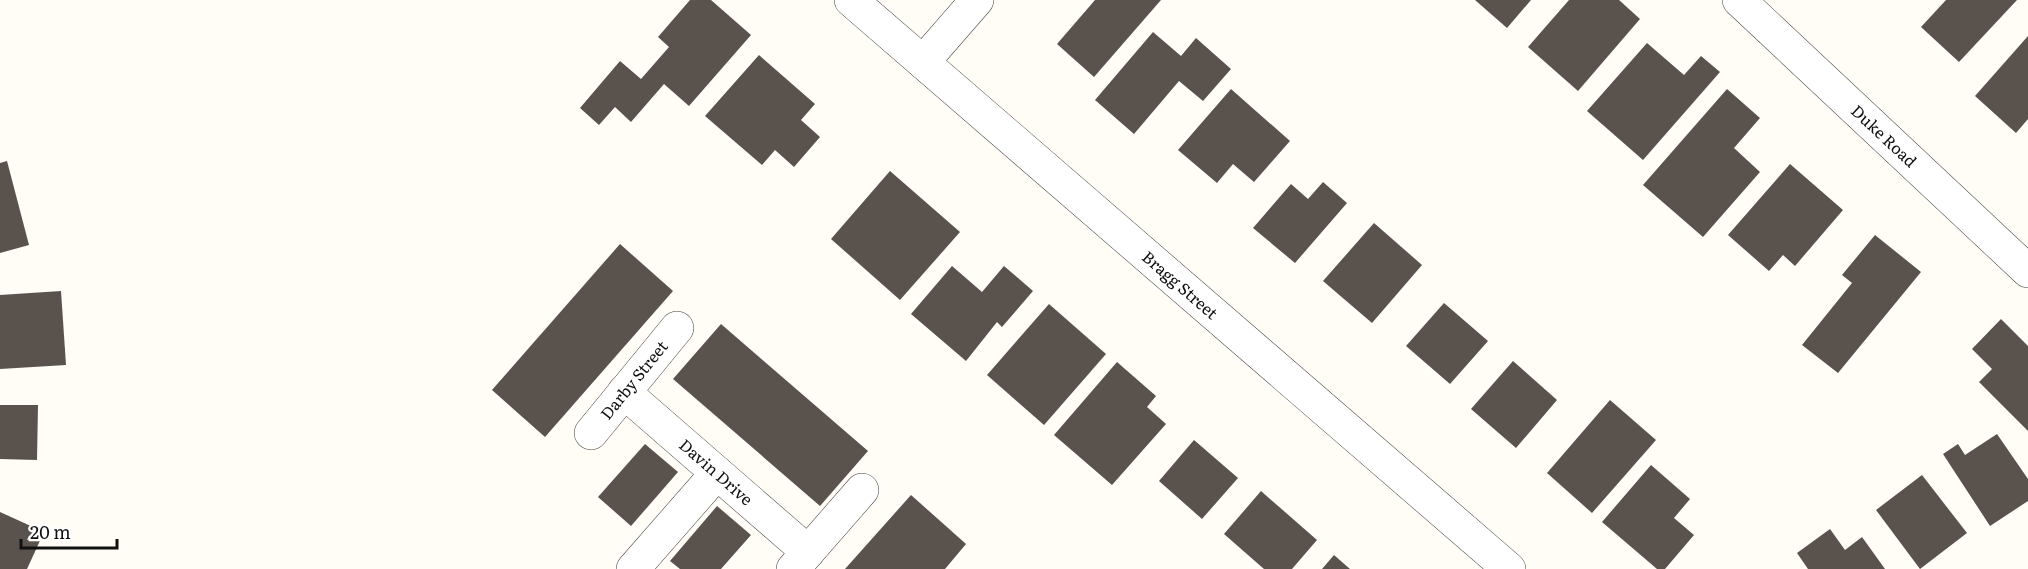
<svg xmlns="http://www.w3.org/2000/svg" width="2028" height="569" font-family="Literata,serif">
<style>
.building{fill:#5a524d}
.lines{fill:none;stroke-linecap:round;stroke-linejoin:round}
.minor-casing{stroke:#444;stroke-width:34}
.minor{stroke:#fff;stroke-width:33}
.labels{text-anchor:middle;stroke-width:6;stroke-linejoin:round;paint-order:stroke}
.street-label{font-size:16px;fill:#111;stroke:#fff}
</style>
<rect width="100%" height="100%" fill="#fffdf5"/>
<g class="building">
<polygon points="690,0 711,0 751,35 689,106 664,84 631,122 615,107 599,125 580,108 620,61 641,79 669,47 658,37"/>
<polygon points="1095,0 1161,0 1094,77 1057,44"/>
<polygon points="1475,0 1531,0 1507,28"/>
<polygon points="1569,0 1619,0 1640,19 1578,91 1528,47"/>
<polygon points="1946,0 2017,0 1959,62 1921,27"/>
<polygon points="1153,32 1181,56 1196,38 1231,69 1203,101 1179,81 1134,134 1095,100"/>
<polygon points="2028,36 2028,119 2016,133 1975,96"/>
<polygon points="1647,43 1684,75 1701,56 1720,72 1643,160 1587,111"/>
<polygon points="759,55 815,104 801,120 820,137 794,167 775,150 762,165 705,116"/>
<polygon points="1231,89 1290,141 1254,182 1233,164 1217,183 1178,150"/>
<polygon points="1727,89 1760,118 1734,148 1760,172 1703,237 1643,185"/>
<polygon points="7,161 29,245 0,253 0,163"/>
<polygon points="1790,164 1843,210 1795,266 1783,255 1769,271 1728,235"/>
<polygon points="890,171 960,232 900,300 831,239"/>
<polygon points="1323,182 1347,203 1295,263 1253,228 1291,184 1308,199"/>
<polygon points="1374,223 1422,265 1372,323 1323,281"/>
<polygon points="1875,235 1921,272 1838,373 1802,345 1852,283 1842,275"/>
<polygon points="620,244 673,291 545,437 492,390"/>
<polygon points="952,266 982,292 1004,266 1033,291 1002,327 997,322 966,361 911,314"/>
<polygon points="61,291 66,365 0,369 0,295"/>
<polygon points="1444,303 1488,341 1450,384 1406,346"/>
<polygon points="1049,304 1106,354 1044,425 987,375"/>
<polygon points="2001,319 2028,346 2028,431 1979,382 1992,369 1972,349"/>
<polygon points="721,324 868,451 820,506 673,379"/>
<polygon points="1513,361 1557,400 1516,448 1471,409"/>
<polygon points="1117,362 1156,396 1147,407 1166,424 1112,485 1054,435"/>
<polygon points="1610,400 1656,440 1592,513 1547,473"/>
<polygon points="0,405 38,405 37,460 0,459"/>
<polygon points="1997,434 2028,479 2028,501 1990,526 1943,454 1958,444 1965,455"/>
<polygon points="1194,440 1238,478 1202,519 1159,481"/>
<polygon points="645,444 678,472 631,526 598,497"/>
<polygon points="1651,465 1690,499 1674,518 1694,535 1665,569 1657,569 1602,522"/>
<polygon points="1922,475 1967,533 1920,569 1876,510"/>
<polygon points="1261,491 1317,540 1292,569 1264,569 1224,534"/>
<polygon points="911,495 966,544 945,569 845,569"/>
<polygon points="717,506 751,535 721,569 680,569 670,561"/>
<polygon points="0,512 44,532 27,569 0,569"/>
<polygon points="1830,529 1845,550 1862,537 1885,569 1808,569 1797,553"/>
<polygon points="1334,555 1350,569 1322,569"/>
</g>
<g class="lines">
<g class="minor-casing">
<g id="minor">
<polyline points="851,0 1509,569"/>
<polyline points="1739,0 2028,271"/>
<polyline points="923,62 977,0"/>
<polyline points="624,392 808,552"/>
<polyline points="591,433 677,328"/>
<polyline points="633,569 717,473"/>
<polyline points="793,569 862,490"/>
</g>
</g>
<use href="#minor" class="minor"/>
</g>
<g class="labels">
<g class="street-label">
<text transform="translate(1884 136) rotate(43)" y="6">Duke Road</text>
<text transform="translate(1180 285) rotate(41)" y="6">Bragg Street</text>
<text transform="translate(634 380) rotate(-51)" y="6">Darby Street</text>
<text transform="translate(716 472) rotate(41)" y="6">Davin Drive</text>
</g>
</g>
<path d="M21 539v9h96v-9" fill="none" stroke="#111111" stroke-width="3"/>
<text x="30" y="539" font-size="18" fill="#111111" stroke="#ffffff" stroke-width="4.5" paint-order="stroke">20 m</text>
</svg>
